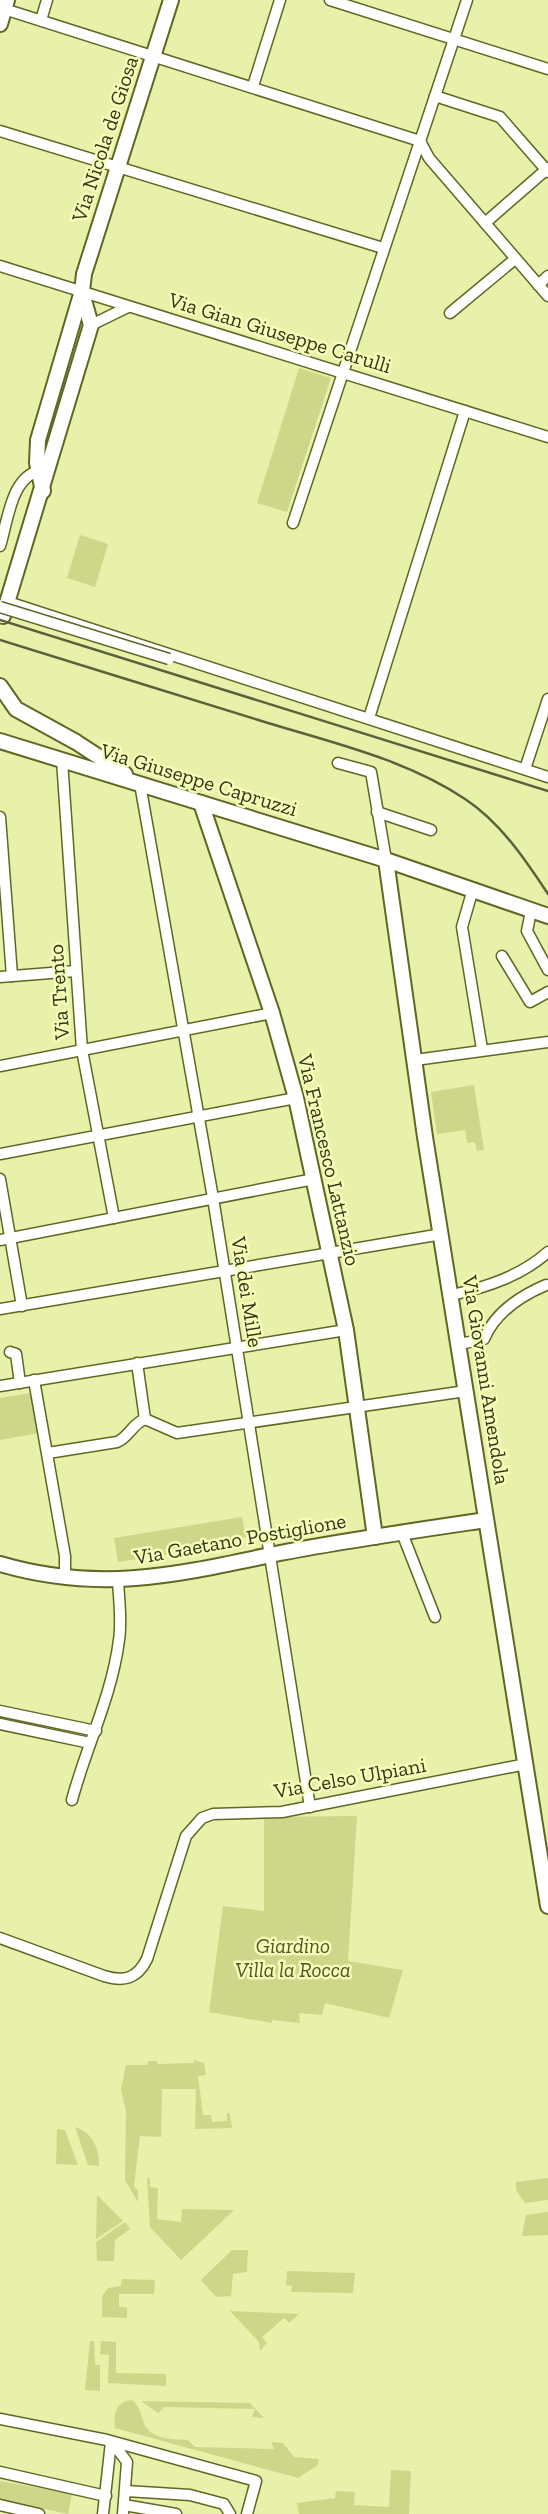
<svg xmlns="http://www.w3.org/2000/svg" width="548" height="2514" font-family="'Zilla Slab',serif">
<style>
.green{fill:#ced689}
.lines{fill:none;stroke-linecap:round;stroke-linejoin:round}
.street-casing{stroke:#616622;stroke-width:13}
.secondary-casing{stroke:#616622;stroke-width:18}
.street{stroke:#fff;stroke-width:10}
.secondary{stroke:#fff;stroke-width:14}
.rail{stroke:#5c613b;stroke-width:2.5}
.street-bridge-casing{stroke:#616622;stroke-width:13;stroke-linecap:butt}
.street-bridge{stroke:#fff;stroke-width:10}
.labels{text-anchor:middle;stroke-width:5;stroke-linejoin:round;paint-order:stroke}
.street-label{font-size:21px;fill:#33361a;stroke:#f5feb7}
.park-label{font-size:21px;font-style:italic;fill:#515527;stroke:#f5feb7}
</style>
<rect width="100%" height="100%" fill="#e8f1aa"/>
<g class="green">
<polygon points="299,368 331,378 287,512 257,503"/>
<polygon points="80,535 108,544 95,587 67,578"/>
<polygon points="474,1085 484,1150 477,1151 475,1142 467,1143 465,1130 437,1134 431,1092"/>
<polygon points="31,1393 39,1433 0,1440 0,1398"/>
<polygon points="242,1517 246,1537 212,1543 212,1548 118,1562 114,1538"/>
<polygon points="357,1816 348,1961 403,1970 389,2018 325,2003 322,2015 299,2013 300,2023 272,2020 272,2023 209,2012 223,1906 264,1911 264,1817"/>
<polygon points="194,2060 204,2063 206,2075 198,2076 203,2115 211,2115 212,2122 227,2121 227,2113 230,2114 232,2128 195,2129 196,2089 162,2089 161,2137 140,2136 134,2186 138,2191 138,2202 125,2180 126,2111 121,2089 126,2065 147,2065 149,2061 157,2061 158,2064 194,2063"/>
<path d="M75 2127C93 2133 99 2148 99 2166L88 2165Z"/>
<polygon points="57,2129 65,2130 78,2165 56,2164"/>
<polygon points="147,2178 150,2178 150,2187 158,2188 157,2219 181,2222 182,2209 234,2210 181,2260 150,2227"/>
<polygon points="548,2178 548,2200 525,2203 516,2190 516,2182"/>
<polygon points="97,2195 123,2221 96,2239"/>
<polygon points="548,2212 548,2235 522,2236 526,2215"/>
<polygon points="125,2222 130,2229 115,2240 114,2261 97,2261 96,2242"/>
<polygon points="232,2250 248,2250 247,2272 233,2274 231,2296 216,2297 201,2280"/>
<polygon points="287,2271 355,2273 353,2293 291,2292 292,2286 286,2285"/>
<polygon points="122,2279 155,2280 154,2294 119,2294 119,2307 127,2307 127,2318 102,2317 102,2296 108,2288 121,2286"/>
<polygon points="230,2311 299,2314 289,2323 284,2318 262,2337 267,2343 260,2351 259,2342"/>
<polygon points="90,2341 94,2341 95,2365 100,2365 100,2391 85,2390"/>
<polygon points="101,2341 116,2342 116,2373 166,2374 166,2386 108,2383 109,2355 100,2354"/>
<path d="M132 2400C139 2406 140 2411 143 2420 148 2440 172 2439 188 2440L195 2447 274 2449 271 2442 283 2443 294 2457 319 2459 318 2465 298 2478 115 2428C113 2413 116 2402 132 2400Z"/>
<polygon points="141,2401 250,2403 264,2418 252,2417 255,2409 164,2407 158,2413"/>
<polygon points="391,2470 411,2471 409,2514 299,2514 297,2503 335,2498 336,2491 355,2492 354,2505 389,2507"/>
<polygon points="0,2481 72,2494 68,2514 0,2499"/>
</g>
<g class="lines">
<g class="street-casing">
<g id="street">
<polyline points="330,0 548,69"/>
<polyline points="1,8 420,141 429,158 548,296"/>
<polyline points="41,20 47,0"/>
<polyline points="253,86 280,0"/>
<polyline points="435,96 500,117 548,172"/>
<polyline points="0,131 383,248"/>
<polyline points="485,223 548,168"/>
<polyline points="0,266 548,437"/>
<polyline points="538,285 548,276"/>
<polyline points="450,313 515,259"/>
<polyline points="91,325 128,307"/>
<polyline points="293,523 467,0"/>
<path d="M0 546C8 521 11 474 43 470"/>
<polyline points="8,602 548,777"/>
<polyline points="369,718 465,411"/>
<polyline points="62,760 82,1050 114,1218"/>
<polyline points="338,763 371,772 386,860"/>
<polyline points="525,769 548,699"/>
<polyline points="140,784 213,1198 310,1807"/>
<polyline points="377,812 431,830"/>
<polyline points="0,817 12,976"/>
<polyline points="473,889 462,927 482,1049"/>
<polyline points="531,911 527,931 548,970"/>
<polyline points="502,956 530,1002 548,992"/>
<polyline points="0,977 76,971"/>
<polyline points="415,1060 548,1042"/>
<polyline points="0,1066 272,1013"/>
<polyline points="0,1154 296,1098"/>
<polyline points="0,1179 22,1306"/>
<polyline points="0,1240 314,1179"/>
<path d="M452 1295C487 1287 521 1276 548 1252"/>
<polyline points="0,1309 442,1234"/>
<path d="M460 1344 484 1339C495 1313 520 1296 546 1285"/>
<polyline points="10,1352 16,1354 20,1383"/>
<polyline points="137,1363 145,1419"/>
<polyline points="34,1380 65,1556 65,1577"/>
<polyline points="0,1386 346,1330"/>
<path d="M48 1453 117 1442C129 1437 132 1424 145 1419L177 1433 466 1391"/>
<polyline points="402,1533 435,1617"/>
<polyline points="0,1711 96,1731"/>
<polyline points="0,1724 90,1743"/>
<path d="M72 1800C86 1747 112 1696 119 1640 122 1621 119 1600 118 1581"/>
<path d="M0 1938 104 1976C124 1982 137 1979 147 1959L186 1836 202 1818 213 1814 282 1812 526 1764"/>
<polyline points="0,2419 107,2440 256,2481 247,2514"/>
<polyline points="113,2443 127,2462 123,2514"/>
<polyline points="0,2472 106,2496"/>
<polyline points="126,2491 190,2495 224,2504 230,2514"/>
<polyline points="0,2505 39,2514"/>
<polyline points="124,2505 176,2514"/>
<polyline points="103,2514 111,2442"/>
</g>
</g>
<g class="secondary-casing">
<g id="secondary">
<polyline points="0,24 7,0"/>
<polyline points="43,491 37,463 38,440 82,291 84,274 171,0"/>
<polyline points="3,616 91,325 82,293"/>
<polyline points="0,686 16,709 76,742 125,774"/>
<polyline points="0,741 386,860 548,916"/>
<polyline points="201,803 272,1013 296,1098 346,1330 375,1537"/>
<polyline points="386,860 425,1137 548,1906"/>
<path d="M0 1564C102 1594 180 1574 280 1553 348 1540 418 1530 486 1520"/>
</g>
</g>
<use href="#street" class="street"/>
<use href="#secondary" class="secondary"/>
<g class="rail">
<polyline points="0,620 548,791"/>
<path d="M0 640C89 668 179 695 268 723 334 743 407 760 465 799 500 822 525 859 548 894"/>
</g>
<g class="street-bridge-casing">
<polyline id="street-bridge" points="0,607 169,659"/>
</g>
<use href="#street-bridge" class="street-bridge"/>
</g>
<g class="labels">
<g class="street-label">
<text transform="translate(105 139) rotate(-72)" y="7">Via Nicola de Giosa</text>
<text transform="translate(280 333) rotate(17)" y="7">Via Gian Giuseppe Carulli</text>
<text transform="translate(199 780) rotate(17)" y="7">Via Giuseppe Capruzzi</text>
<text transform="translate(59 992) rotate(-94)" y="7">Via Trento</text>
<text transform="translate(329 1160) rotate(77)" y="7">Via Francesco Lattanzio</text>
<text transform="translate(247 1292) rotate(81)" y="7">Via dei Mille</text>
<text transform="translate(486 1380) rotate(81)" y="7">Via Giovanni Amendola</text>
<text transform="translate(240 1539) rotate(-10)" y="7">Via Gaetano Postiglione</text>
<text transform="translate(350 1778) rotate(-10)" y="7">Via Celso Ulpiani</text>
</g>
<g class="park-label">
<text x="293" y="1953">Giardino<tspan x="293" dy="24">Villa la Rocca</tspan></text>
</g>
</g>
</svg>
